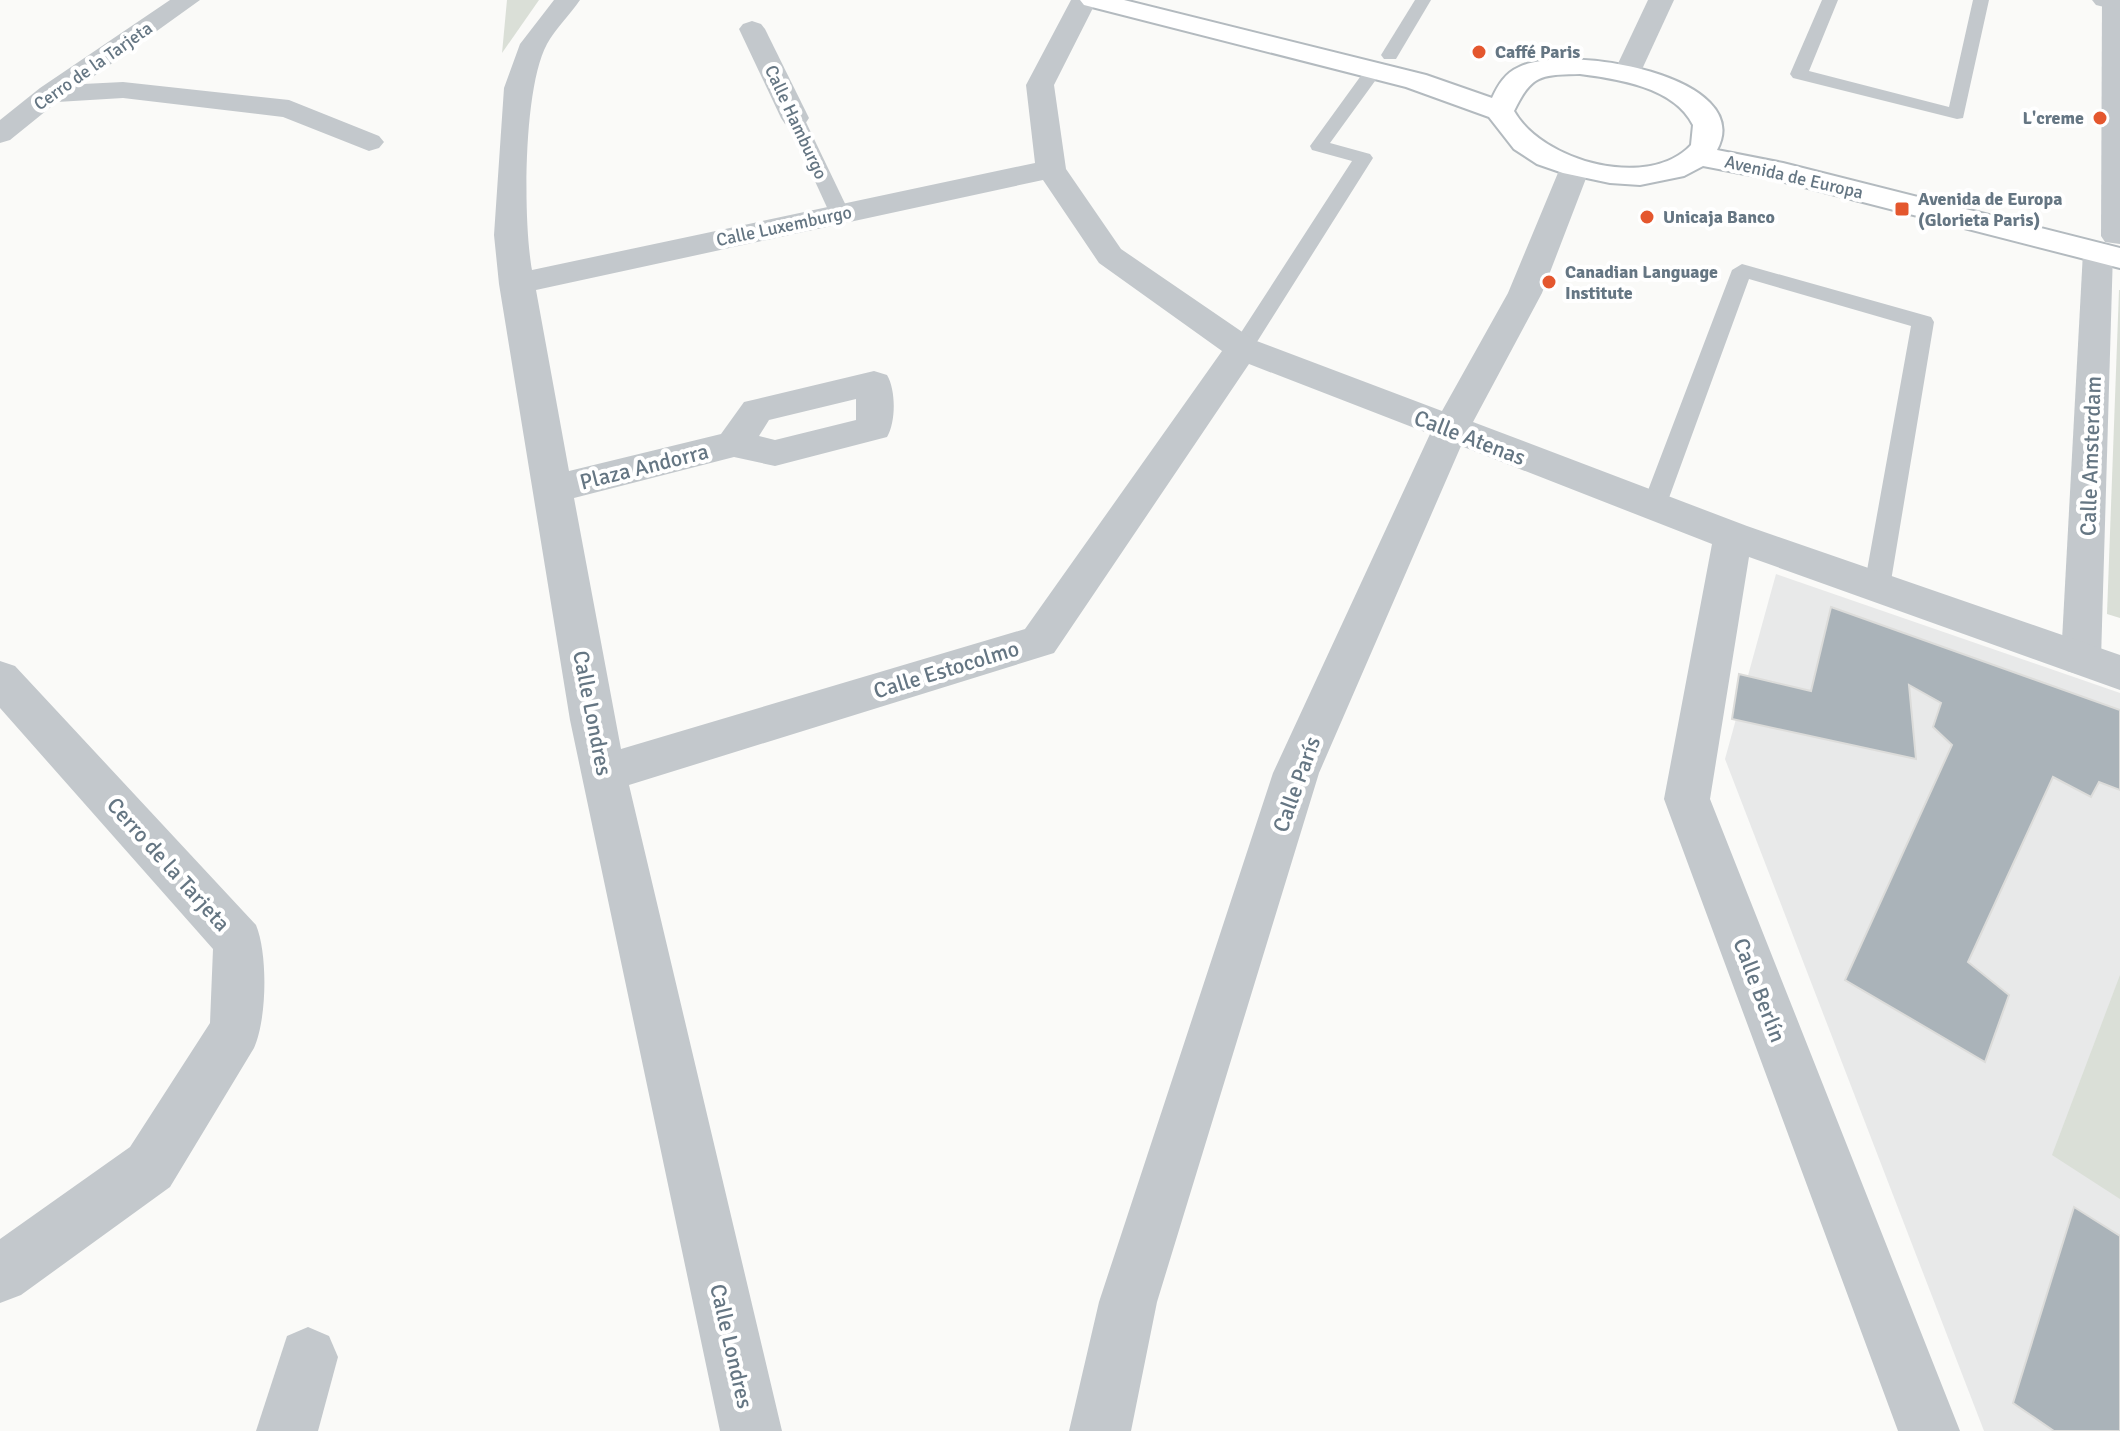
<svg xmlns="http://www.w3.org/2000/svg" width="2120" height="1431" font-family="Signika,sans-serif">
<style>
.built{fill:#e8e9e9}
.green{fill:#dadfd7}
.building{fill:#aab3b9;stroke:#dcdcda;stroke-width:2}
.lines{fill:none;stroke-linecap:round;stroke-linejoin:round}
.secondary-casing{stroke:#b3babf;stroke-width:4}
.service{fill:#c3c8cc;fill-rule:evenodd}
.pedestrian{fill:#c3c8cc;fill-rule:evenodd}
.minor{fill:#c3c8cc;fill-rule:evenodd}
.secondary{fill:#fff;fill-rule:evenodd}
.poi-dot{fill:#e4572e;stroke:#fff;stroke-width:3}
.labels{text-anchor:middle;stroke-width:8;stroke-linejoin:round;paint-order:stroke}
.far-poi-label{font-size:18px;font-weight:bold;fill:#657683;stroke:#fff;text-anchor:start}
.far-street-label{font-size:18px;fill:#657683;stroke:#fff}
.street-label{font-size:22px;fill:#657683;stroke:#fff}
</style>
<rect width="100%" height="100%" fill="#fafaf8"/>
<polygon class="built" points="1776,574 2120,693 2120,1431 1984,1431 1725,759"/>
<g class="green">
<polygon points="507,0 539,0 502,53"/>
<polygon points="2119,290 2120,290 2120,618 2107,614"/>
<polygon points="2120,975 2120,1199 2052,1155"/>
</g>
<g class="building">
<polygon points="1831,607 2120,710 2120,790 2099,782 2091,797 2053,777 1968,962 2009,995 1985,1062 1845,980 1952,745 1933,727 1941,703 1909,685 1916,759 1732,719 1739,674 1811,691"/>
<polygon points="2074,1207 2120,1236 2120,1431 2054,1431 2013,1403"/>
</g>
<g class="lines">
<g class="secondary-casing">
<path id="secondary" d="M1080 0H1124L1426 75 1492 98C1498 85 1505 73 1519 67 1567 43 1757 76 1717 150L1783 163 2120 248V268L1781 181 1703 166 1684 176 1640 185 1610 183 1563 173 1537 164 1514 149 1489 117 1406 87 1084 5ZM1580 74C1618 79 1674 87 1693 125L1691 145C1648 191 1542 161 1514 111 1532 74 1541 75 1580 74Z"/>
</g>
<g class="service">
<polygon points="1415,0 1431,0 1396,59 1384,59 1381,55"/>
<polygon points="1822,0 1838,0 1809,71 1949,107 1973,0 1989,0 1963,118 1957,119 1793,78 1790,74"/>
<polygon points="1374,65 1383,70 1330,143 1370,154 1373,158 1250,353 1234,353 1231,348 1352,161 1312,150 1310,146 1368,66"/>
<polygon points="795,112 804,118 850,214 847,218 840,220 830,214 786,118"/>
<polygon points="1742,264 1931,317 1934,322 1890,587 1886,594 1877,597 1868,594 1864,587 1911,326 1749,279 1666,506 1663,512 1654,515 1645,512 1642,506 1732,270"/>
</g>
<g class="pedestrian">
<polygon points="2102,0 2120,0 2120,244 2105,242 2101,236"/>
<polygon points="752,21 761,24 765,29 809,118 805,124 795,126 785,124 781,118 739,29 743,24"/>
<polygon points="2098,243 2109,245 2113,252 2101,659 2095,671 2081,675 2067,671 2061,659 2083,252 2087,245"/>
</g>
<g class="minor">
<polygon points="170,0 200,0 83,84 123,82 289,100 379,136 384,142 379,148 369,151 283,117 123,98 57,102 10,140 0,143 0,120 40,88"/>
<path d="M554 0H580C570 15 555 29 547 44 523 88 523 221 532 270L1035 163 1026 85 1071 0H1097L1054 85 1066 169 1121 249 1254 340 1442 411 1508 293 1560 168 1564 162 1575 159 1586 162 1590 168 1542 293 1473 422 1747 526 2120 655V690L1749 557 1710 799 1960 1431H1898L1664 799 1712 544 1461 446 1319 773 1157 1302 1131 1431H1069L1099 1302 1273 773 1430 434 1249 364 1054 653 629 785 782 1431H720L570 720 499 284 494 235 504 88 520 44ZM1043 180 1099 263 1222 351 1025 629 621 749 574 498 734 457 775 466 887 437C896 422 896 390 887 375L874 371 757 399 744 402 721 434 569 471 536 290ZM856 399V420L775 440 759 436 769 420Z"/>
<polygon points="1648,0 1674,0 1638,78 1628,80 1618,78 1614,72"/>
<polygon points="2092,0 2120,0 2120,11 2096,5"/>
<path d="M0 661 15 666 256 925C268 954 267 1019 254 1048L170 1187 21 1295 0 1303V1239L130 1147 210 1023 213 949 0 708Z"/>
<polygon points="308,1327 329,1336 338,1357 318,1431 256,1431 287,1336"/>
</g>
<use href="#secondary" class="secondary"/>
</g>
<g class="poi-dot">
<circle cx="1479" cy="52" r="8"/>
<circle cx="2100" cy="118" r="8"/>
<rect x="1894" y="201" width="16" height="16" rx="4"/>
<circle cx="1647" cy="217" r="8"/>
<circle cx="1549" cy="282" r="8"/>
</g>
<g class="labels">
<g class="far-poi-label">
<text x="1495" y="58">Caffé Paris</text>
<text x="2084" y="124" text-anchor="end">L'creme</text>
<text x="1918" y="205">Avenida de Europa<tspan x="1918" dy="21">(Glorieta Paris)</tspan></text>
<text x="1663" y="223">Unicaja Banco</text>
<text x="1565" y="278">Canadian Language<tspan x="1565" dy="21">Institute</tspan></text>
</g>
<g class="far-street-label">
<text transform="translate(93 66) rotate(-35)" y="6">Cerro de la Tarjeta</text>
<text transform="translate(796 122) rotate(65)" y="6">Calle Hamburgo</text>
<text transform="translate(1794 177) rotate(13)" y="6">Avenida de Europa</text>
<text transform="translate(784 226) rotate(-12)" y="6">Calle Luxemburgo</text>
</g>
<g class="street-label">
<text transform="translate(1470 437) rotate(21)" y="8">Calle Atenas</text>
<text transform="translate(2090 456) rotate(-88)" y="8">Calle Amsterdam</text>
<text transform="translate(644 466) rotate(-14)" y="8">Plaza Andorra</text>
<text transform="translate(946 669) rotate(-17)" y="8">Calle Estocolmo</text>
<text transform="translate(593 713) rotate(79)" y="8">Calle Londres</text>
<text transform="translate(1296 784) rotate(-70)" y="8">Calle París</text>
<text transform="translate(169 864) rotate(48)" y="8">Cerro de la Tarjeta</text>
<text transform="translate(1760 990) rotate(69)" y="8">Calle Berlín</text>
<text transform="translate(732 1346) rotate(77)" y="8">Calle Londres</text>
</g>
</g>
</svg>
